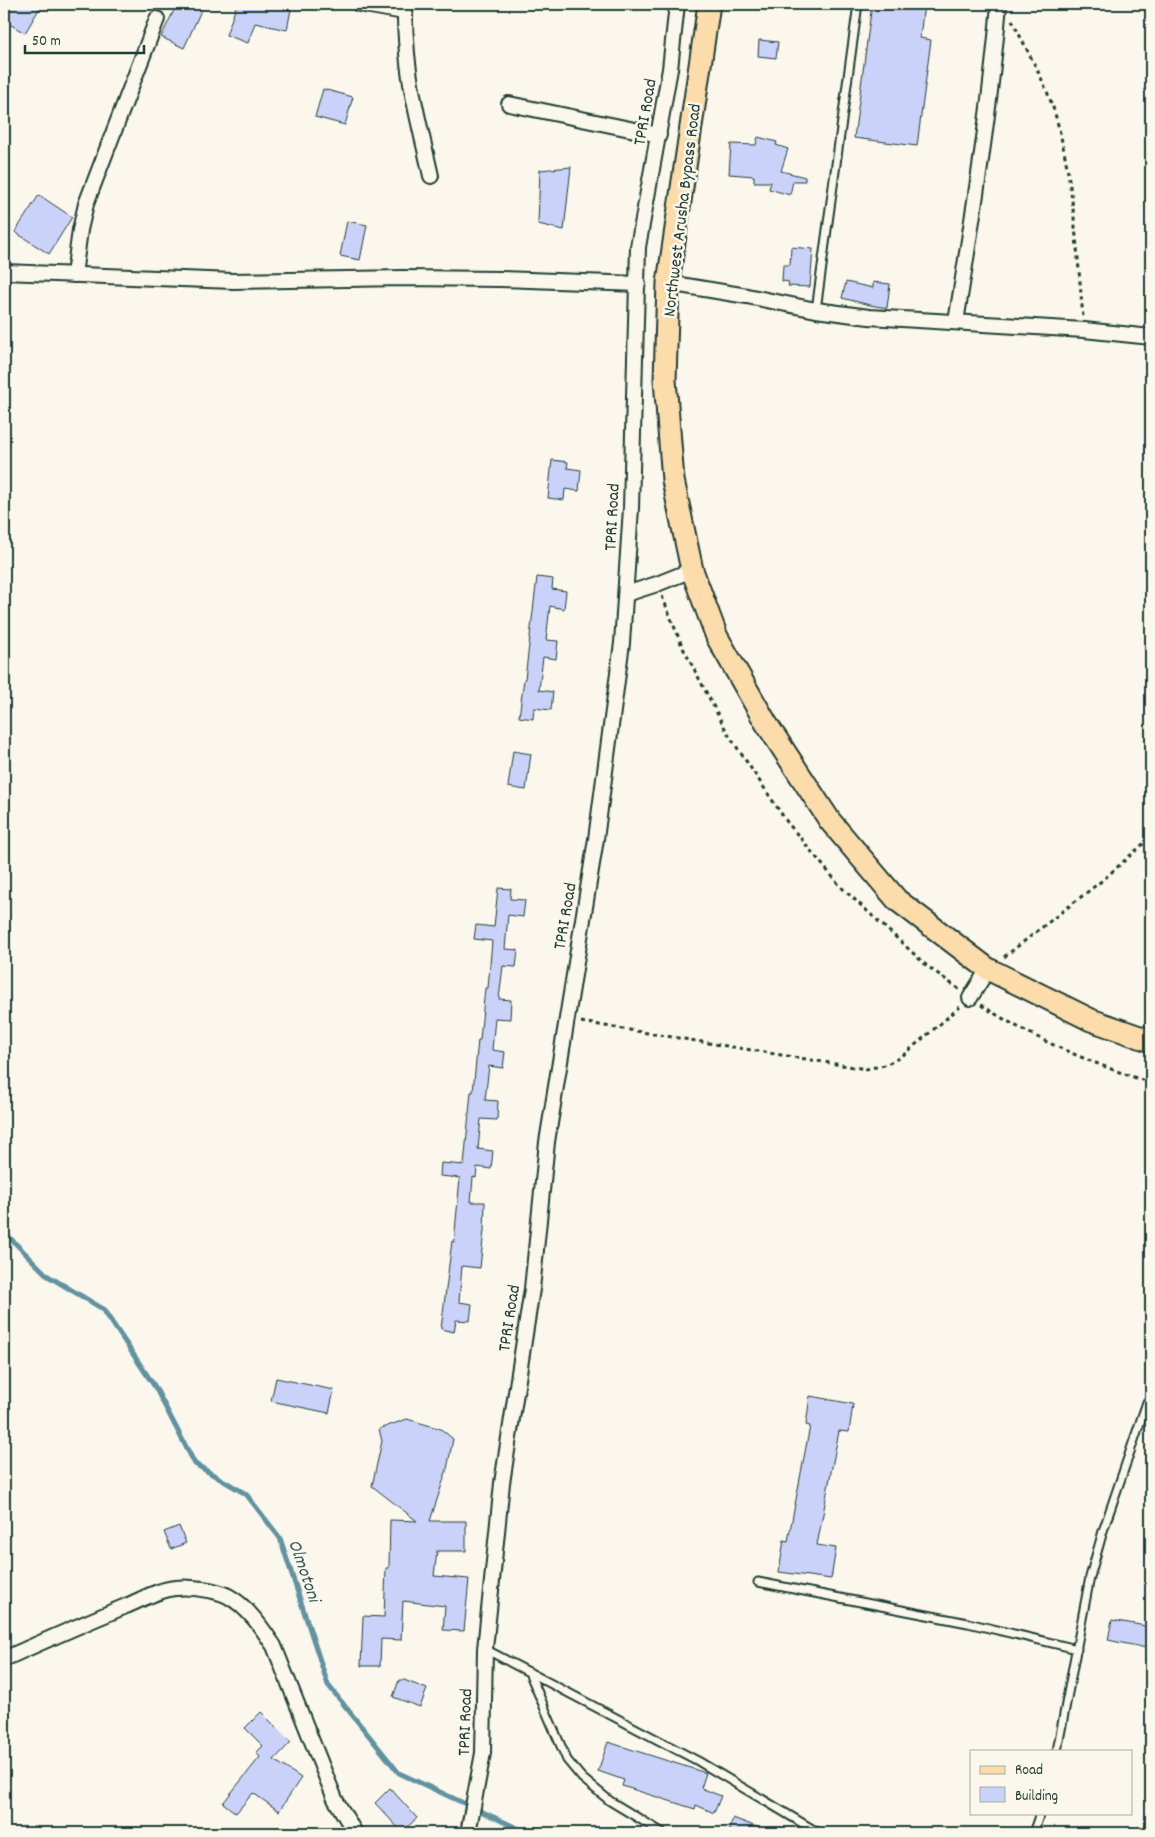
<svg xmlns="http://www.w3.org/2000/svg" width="1155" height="1837" font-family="Dekko,sans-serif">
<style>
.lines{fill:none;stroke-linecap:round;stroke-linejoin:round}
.stream{stroke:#6092a2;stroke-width:5}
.building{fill:#cad2fa;stroke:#1f3d34}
.service-casing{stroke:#1f3d34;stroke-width:11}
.minor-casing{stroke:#1f3d34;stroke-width:18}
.primary-casing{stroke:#1f3d34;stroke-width:25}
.path{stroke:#1f3d34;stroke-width:3;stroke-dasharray:4 4;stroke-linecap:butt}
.service{stroke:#fbf7ec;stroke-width:7}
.minor{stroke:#fbf7ec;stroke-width:14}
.primary{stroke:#fddcac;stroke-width:21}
.labels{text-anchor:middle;stroke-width:5;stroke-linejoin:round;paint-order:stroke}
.street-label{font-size:18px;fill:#1f3d34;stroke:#fbf7ec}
.water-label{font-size:19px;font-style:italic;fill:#355959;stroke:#fbf7ec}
</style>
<rect width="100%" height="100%" fill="#fbf7ec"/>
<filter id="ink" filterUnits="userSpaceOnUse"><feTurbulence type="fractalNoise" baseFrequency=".02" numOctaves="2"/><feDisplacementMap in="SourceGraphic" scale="10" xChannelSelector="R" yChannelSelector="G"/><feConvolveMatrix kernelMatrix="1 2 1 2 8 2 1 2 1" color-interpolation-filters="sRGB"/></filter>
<g filter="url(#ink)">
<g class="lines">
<polyline class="stream" points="4,1232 48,1276 103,1309 155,1387 195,1464 246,1494 280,1538 328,1685 399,1773 528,1833"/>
</g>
<g class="building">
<polygon points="4,4 42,4 25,33 4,21"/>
<polygon points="177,4 204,4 184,48 161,37"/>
<polygon points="237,4 292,4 287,30 255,23 248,43 226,35"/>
<polygon points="872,4 924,4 920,38 931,40 917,146 854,138"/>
<polygon points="759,40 778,42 776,58 758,56"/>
<polygon points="323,89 353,97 345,125 315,117"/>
<polygon points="758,137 777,142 776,145 788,149 781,171 805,177 805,181 793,181 790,195 769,189 771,182 754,182 754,176 729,174 731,144 756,145"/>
<polygon points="571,167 564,230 538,224 540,170"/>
<polygon points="39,195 72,217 49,254 15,232"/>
<polygon points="347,221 367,225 360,260 340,256"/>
<polygon points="791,247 813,249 810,287 788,286 789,282 782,281 783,265 790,265"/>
<polygon points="846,282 873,288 873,282 890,284 887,308 870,305 842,298"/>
<polygon points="552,460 568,462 567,468 581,470 579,491 565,489 564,500 548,498"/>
<polygon points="537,577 553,579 552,589 566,591 564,609 550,606 546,640 558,641 556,659 543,657 539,690 553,692 551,710 534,708 533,719 519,717 524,679 525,679"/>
<polygon points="513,751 531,754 526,790 508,787"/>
<polygon points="498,888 511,889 510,899 525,900 523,917 508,915 505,949 518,950 516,967 503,966 499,999 511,1000 510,1019 495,1018 492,1050 505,1052 503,1068 489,1066 485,1100 498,1101 497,1120 481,1119 478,1149 493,1151 491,1169 477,1167 476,1178 473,1177 471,1202 485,1202 484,1230 480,1268 462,1266 459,1302 472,1304 470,1321 456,1320 454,1332 441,1329 452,1241 454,1242 460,1178 440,1176 441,1163 464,1165 471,1092 473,1092 478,1040 480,1040 485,988 488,988 492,941 474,939 476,925 494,927"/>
<polygon points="276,1378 334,1390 329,1413 271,1401"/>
<polygon points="810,1396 853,1404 849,1432 839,1431 817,1545 836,1548 831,1579 779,1572 784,1540 788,1541 810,1426 806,1425"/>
<polygon points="407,1419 441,1429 453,1439 447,1469 430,1521 466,1521 466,1551 437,1551 434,1576 469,1579 464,1631 443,1630 445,1606 403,1601 401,1640 381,1639 380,1666 361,1666 363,1616 384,1617 386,1568 389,1568 390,1520 417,1521 372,1486 382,1441 379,1429"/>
<polygon points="179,1526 186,1543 171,1549 164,1532"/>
<polygon points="1112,1620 1151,1627 1151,1649 1108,1640"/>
<polygon points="399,1680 404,1680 427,1689 420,1707 393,1697"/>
<polygon points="261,1712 291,1742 274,1760 301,1778 279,1811 253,1793 236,1813 223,1803 260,1757 256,1753 263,1746 245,1728"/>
<polygon points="608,1742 706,1773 701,1788 721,1796 714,1813 696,1805 695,1809 622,1786 624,1780 598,1771"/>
<polygon points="390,1788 417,1818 402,1832 375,1803"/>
<polygon points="733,1818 770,1832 769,1833 728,1833"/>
</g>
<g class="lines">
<g class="service-casing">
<g id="service">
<polyline points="816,310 858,4"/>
<polyline points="758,1582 968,1623 1077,1649"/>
<polyline points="485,1649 698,1761 819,1833"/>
<polyline points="529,1672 567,1760 582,1778 610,1801 663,1833"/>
<polyline points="1057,1751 1090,1577 1103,1531 1147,1402"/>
<polyline points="1033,1833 1040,1813"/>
</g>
</g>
<g class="minor-casing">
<g id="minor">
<polyline points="359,4 404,12"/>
<path d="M406 4C404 15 405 27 406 39 408 85 421 130 431 176"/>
<polyline points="509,104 659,135"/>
<polyline points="4,272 233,281 403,278 500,279 638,284"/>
<polyline points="74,275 80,230 86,204 157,19"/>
<polyline points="668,283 747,296 816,310 869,317 1084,330 1151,337"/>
<path d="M956 322C973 216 990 111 999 4"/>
<polyline points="626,594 657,584 692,570"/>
<polyline points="970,998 988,969"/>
<path d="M4 1659C44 1641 85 1623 126 1606 141 1600 159 1589 176 1588 188 1586 217 1590 228 1596 247 1606 262 1628 274 1646L335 1799 355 1833"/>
<polyline points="468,1833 483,1753 485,1649 502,1483 532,1289 547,1142 596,839 622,643 631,508 638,247 670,69 677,4"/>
</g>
</g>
<g class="primary-casing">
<polyline id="primary" points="709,4 668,283 665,380 673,480 692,570 717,637 766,723 830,821 897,900 988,969 1091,1020 1151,1041"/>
</g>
<g class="path">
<path d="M1012 20C1028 53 1048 86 1057 121 1074 185 1077 252 1083 317"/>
<polyline points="662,596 682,646 728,734 787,822 841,887 926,965 960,990"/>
<polyline points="1004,957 1104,879 1151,837"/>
<path d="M981 1005C1035 1040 1091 1063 1151 1083"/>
<polyline points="581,1022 866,1069 885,1065 901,1057 960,1007"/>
<polyline points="1149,1394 1151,1387"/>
</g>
<use href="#service" class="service"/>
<use href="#minor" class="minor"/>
<use href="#primary" class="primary"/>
</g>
</g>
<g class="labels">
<g class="street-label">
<text transform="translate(644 112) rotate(-80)" y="6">TPRI Road</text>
<text transform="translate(681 210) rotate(-83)" y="6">Northwest Arusha Bypass Road</text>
<text transform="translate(611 517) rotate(-87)" y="6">TPRI Road</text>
<text transform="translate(564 916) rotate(-80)" y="6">TPRI Road</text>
<text transform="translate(508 1318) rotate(-81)" y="6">TPRI Road</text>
<text transform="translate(464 1722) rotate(-88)" y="6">TPRI Road</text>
</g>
<g class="water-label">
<text transform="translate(306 1570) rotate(71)" y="7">Olmotoni</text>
</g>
</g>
<rect width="1155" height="1837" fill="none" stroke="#fbf7ec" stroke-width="20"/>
<rect x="10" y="10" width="1135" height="1817" fill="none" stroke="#1f3d34" stroke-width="2" filter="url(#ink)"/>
<rect x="970" y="1750" width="162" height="65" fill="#fbf7ec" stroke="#a3ada2"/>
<rect x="980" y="1766" width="25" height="8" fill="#fddcac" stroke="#a3ada2"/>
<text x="1015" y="1774" font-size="15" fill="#1f3d34">Road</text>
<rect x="980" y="1787" width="25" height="15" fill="#cad2fa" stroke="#a3ada2"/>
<text x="1015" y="1800" font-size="15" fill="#1f3d34">Building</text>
<path d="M25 45v8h119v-8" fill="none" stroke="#1f3d34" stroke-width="2.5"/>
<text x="32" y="45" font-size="15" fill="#1f3d34" stroke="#fbf7ec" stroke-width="4" paint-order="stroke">50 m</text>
</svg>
